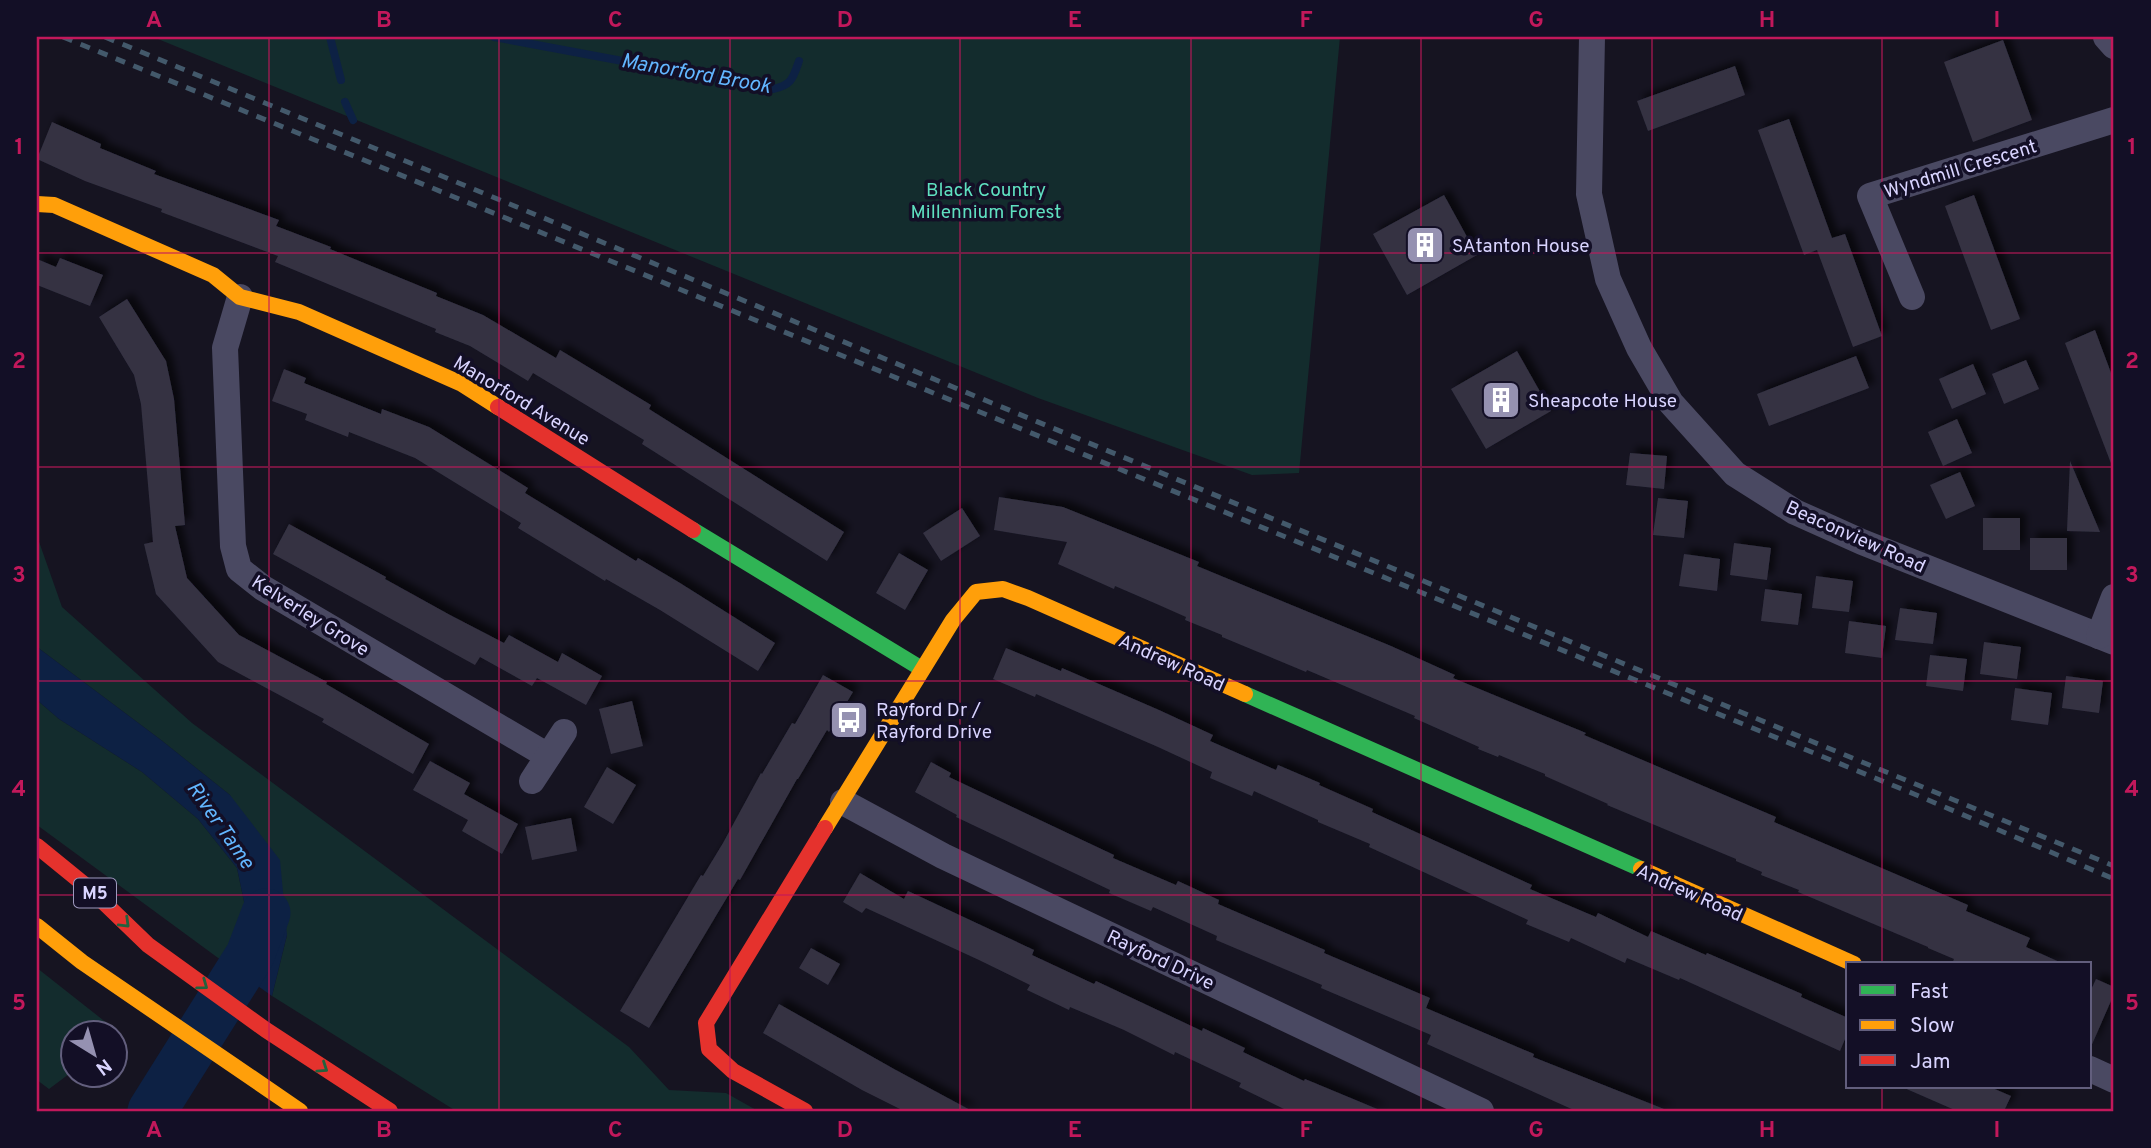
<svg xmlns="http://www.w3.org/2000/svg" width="2151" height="1148" font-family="Overpass,sans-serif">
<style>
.green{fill:#132c2d}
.water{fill:#0d2144}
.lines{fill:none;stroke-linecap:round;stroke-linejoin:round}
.stream{stroke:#0d2144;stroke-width:8}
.river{stroke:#0d2144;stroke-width:49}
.building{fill:#343243;filter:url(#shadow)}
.street{stroke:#4a4962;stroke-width:26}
.fast{stroke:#30b455;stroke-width:16}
.slow{stroke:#ff9f0a;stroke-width:16}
.jam{stroke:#e5322d;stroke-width:16}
.rail{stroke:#43596b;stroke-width:5;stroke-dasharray:10 9;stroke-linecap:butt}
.oneway{stroke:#22623e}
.grid{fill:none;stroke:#c2185b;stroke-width:2;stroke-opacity:0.55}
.labels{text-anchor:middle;stroke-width:7;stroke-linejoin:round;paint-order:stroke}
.shield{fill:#130f26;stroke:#9e99be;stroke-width:2}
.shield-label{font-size:18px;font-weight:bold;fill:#d9d4ff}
.street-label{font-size:19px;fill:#d9d4ff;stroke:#130f26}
.park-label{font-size:19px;fill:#5fe0c0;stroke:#130f26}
.poi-label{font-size:19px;fill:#d9d4ff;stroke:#130f26;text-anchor:start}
.water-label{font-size:21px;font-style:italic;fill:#62b6ff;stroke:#130f26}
.neatline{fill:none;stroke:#c2185b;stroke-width:2.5}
.grid-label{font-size:23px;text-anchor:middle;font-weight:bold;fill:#c2185b}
</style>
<defs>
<filter id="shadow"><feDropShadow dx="6" dy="-6" stdDeviation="3.5" flood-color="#0009"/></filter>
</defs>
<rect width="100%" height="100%" fill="#161421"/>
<g class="green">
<polygon points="153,37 1340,37 1299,473 1252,475 1038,398"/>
<polygon points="37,536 62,607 192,723 629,1047 669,1090 726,1093 758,1111 456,1111 272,996 287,935 230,795 161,740 37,647"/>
<polygon points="37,700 59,719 142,772 198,819 237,868 246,911 225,963 37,825"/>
<polygon points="37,968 122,1035 116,1040 116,1032 74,1032 73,1071 49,1089 37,1080"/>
</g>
<polygon class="water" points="37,647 161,740 230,795 280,860 287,935 272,996 225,963 246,911 237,868 198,819 142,772 59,719 37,700"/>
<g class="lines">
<g class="stream">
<polyline points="330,37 341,80"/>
<path d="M494 37 773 89C792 85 793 78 799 61"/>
<polyline points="345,102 353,120"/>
</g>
<polyline class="river" points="152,1111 250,955 266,913"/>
</g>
<g class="building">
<polygon points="2003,40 2032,120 1973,142 1944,62"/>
<polygon points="1735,66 1745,95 1648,131 1637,101"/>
<polygon points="1789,119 1832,238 1845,234 1882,336 1853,347 1817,250 1804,255 1758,130"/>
<polygon points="52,122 101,144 100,148 156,171 154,174 279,220 276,226 331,247 330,249 437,293 436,296 483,315 556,358 560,350 651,405 649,409 844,532 827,561 642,444 644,440 533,373 528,381 470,346 435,332 436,329 275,262 278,256 161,212 162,209 85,181 37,159"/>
<polygon points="1444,195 1477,255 1407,295 1373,234"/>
<polygon points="1974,195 2020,319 1991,330 1945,206"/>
<polygon points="60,258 103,275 90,306 37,285 37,259 56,267"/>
<polygon points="127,299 166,361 174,399 185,525 175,526 187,578 239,635 327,682 326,684 429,744 413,774 322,722 324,719 218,662 156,594 144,544 153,542 141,404 134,375 99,317"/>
<polygon points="2095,330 2114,381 2114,465 2112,466 2065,343"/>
<polygon points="1517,351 1551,411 1486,449 1451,389"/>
<polygon points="1856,356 1869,388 1769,426 1757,394"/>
<polygon points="2026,360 2039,389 2004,404 1992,374"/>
<polygon points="1973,364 1986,394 1952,409 1939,379"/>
<polygon points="284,369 306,378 304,383 381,414 382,409 429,427 528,488 525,493 636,561 638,558 680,583 775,643 758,671 660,610 606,579 605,581 518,528 521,523 415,458 349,432 348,437 305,420 307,414 272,401"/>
<polygon points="1957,419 1972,453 1943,466 1928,432"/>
<polygon points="1630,453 1667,456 1664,489 1626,485"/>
<polygon points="2070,461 2100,532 2067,531"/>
<polygon points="1960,472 1975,506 1946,519 1930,485"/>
<polygon points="999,497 1063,507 1199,562 1197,566 1391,646 1455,675 1453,678 1586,733 1584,735 1776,817 1774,822 1968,905 1966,911 2030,938 2026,947 2064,964 1952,964 1954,959 1928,948 1928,947 1798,892 1799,890 1761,875 1762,872 1736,861 1736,859 1607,805 1608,804 1545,776 1545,774 1499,755 1498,757 1478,749 1479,747 1414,718 1415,716 1307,670 1306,672 1222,637 1222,635 1185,620 1186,617 1159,605 1115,586 1114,589 1058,564 1067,542 994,530"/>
<polygon points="1658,498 1688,501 1684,538 1653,535"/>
<polygon points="962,508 980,536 941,561 923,533"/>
<rect x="1983" y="518" width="37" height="32"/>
<polygon points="289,524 386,577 385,579 450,615 504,643 509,635 558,662 562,653 602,676 586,705 537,678 532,686 480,657 475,665 273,554"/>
<rect x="2030" y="538" width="37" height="32"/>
<polygon points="1734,543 1771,548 1767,580 1730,575"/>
<polygon points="899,553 928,570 905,610 876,593"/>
<polygon points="1684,554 1720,559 1717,591 1679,586"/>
<polygon points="1816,576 1853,581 1849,612 1812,608"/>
<polygon points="1765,589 1802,594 1798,625 1761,621"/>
<polygon points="1900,608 1937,613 1933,644 1895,640"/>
<polygon points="1849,621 1886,626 1882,658 1845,653"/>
<polygon points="1984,642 2021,647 2017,679 1980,674"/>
<polygon points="1006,648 1061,671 1062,668 1159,710 1213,735 1210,741 1276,770 1278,765 1320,783 1319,785 1373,809 1372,812 1532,885 1530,889 1596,917 1598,913 1648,937 1651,931 1706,955 1707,953 1802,994 1801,997 1848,1018 1848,1032 1840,1051 1680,978 1679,980 1627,958 1625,963 1571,938 1569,942 1526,924 1528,920 1369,847 1370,844 1318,822 1318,820 1254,791 1252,796 1210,778 1212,772 1158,747 1036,694 1035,697 993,679"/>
<polygon points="1930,655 1967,659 1963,691 1926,686"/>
<polygon points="823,675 853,692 829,732 827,730 798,779 797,779 740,880 738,879 649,1028 620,1011 701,875 703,876 723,843 761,773 762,774 792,723 795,724"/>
<polygon points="2066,676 2103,681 2099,713 2062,708"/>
<polygon points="2015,688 2052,693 2048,725 2011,720"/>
<polygon points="632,701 643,746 611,754 599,709"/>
<polygon points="430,761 470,783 464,794 518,824 502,854 462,831 468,820 413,790"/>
<polygon points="931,762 951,773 949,777 1114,855 1113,858 1176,885 1178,881 1219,900 1218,904 1325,950 1324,953 1430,998 1426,1008 1534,1054 1533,1057 1669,1111 1576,1111 1427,1044 1431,1035 1321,988 1322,985 1216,940 1217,936 1153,907 1151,911 1109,893 1110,890 956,817 957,815 915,792"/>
<polygon points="607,767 636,785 613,824 584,807"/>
<polygon points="571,818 577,851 532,860 525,827"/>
<polygon points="860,873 904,899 908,891 1034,950 1032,955 1094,984 1096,981 1202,1031 1203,1028 1245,1048 1243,1052 1304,1081 1305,1079 1382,1111 1288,1111 1239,1087 1241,1083 1175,1052 1174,1055 1124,1030 1070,1007 1069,1010 1027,990 1030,985 979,960 866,908 862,913 843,902"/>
<polygon points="811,948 840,964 828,985 799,968"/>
<polygon points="2096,979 2114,987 2114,994 2090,1049 2090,992"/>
<polygon points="779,1004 894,1069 972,1111 904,1111 862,1090 763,1033"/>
<polygon points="1902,1087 1990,1087 2011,1096 2004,1111 1957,1111"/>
</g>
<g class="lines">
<g class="street">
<polyline points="1592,37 1589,194 1608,279 1639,348 1671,403 1735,474 1795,512 1862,542 2114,642"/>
<polyline points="2106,37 2114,46"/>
<polyline points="240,297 225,348 233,546 239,569 263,588 548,756"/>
<polyline points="1912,297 1870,196 2114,120"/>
<polyline points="2099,636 2114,597"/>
<polyline points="532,781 564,732"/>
<polyline points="843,802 943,856 1481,1111"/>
<polyline points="2090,1069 2114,1080"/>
</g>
<g class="fast">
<polyline points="693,530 922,669"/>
<polyline points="1245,694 1641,869"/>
</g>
<g class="slow">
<polyline points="37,204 54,205 213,275 240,297 299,312 462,384 498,407"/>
<polyline points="825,828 953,620 976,592 1003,589 1028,598 1245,694"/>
<polyline points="1641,869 1854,964"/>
<polyline points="37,926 82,962 300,1111"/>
</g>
<g class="jam">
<polyline points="498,407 693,530"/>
<polyline points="37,846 91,890 148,945 266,1030 390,1111"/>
<polyline points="805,1111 733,1071 709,1049 706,1023 825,828"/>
</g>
<g class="rail">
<polyline points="63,37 1914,794 2114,879"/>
<polyline points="105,37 2114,866"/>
</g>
</g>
<defs><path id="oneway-chevron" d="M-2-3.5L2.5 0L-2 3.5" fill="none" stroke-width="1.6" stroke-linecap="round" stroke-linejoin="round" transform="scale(1.75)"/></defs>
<g class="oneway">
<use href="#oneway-chevron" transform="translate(125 923) rotate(44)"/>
<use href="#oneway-chevron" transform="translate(203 985) rotate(36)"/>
<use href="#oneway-chevron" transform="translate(323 1068) rotate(34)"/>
</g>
<path class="grid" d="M269 37V1111M499 37V1111M730 37V1111M960 37V1111M1191 37V1111M1421 37V1111M1652 37V1111M1882 37V964M37 253H2114M37 467H2114M37 681H2114M37 895H2114M1882 1087V1111"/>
<defs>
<g id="building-square" transform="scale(2.0125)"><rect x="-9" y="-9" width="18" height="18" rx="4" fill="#9591b1" stroke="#130f26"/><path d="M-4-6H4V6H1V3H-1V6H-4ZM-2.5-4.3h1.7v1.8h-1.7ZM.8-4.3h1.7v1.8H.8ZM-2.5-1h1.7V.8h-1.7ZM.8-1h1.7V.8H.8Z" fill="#fff"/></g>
<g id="bus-square" transform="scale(2.0125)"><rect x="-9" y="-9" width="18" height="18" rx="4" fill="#9591b1" stroke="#130f26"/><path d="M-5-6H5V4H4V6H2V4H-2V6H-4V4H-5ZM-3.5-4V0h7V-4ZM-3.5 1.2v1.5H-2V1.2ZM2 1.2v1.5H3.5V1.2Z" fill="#fff"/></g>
</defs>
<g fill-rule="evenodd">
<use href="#building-square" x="1425" y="245"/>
<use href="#building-square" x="1501" y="400"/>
<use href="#bus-square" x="849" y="720"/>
</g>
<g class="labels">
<rect class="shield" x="74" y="878.5" width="42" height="29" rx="5"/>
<g class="shield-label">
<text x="95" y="899">M5</text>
</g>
<g class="street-label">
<text transform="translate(1960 168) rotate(-17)" y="7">Wyndmill Crescent</text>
<text transform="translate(522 400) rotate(31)" y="7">Manorford Avenue</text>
<text transform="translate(1856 536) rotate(24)" y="7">Beaconview Road</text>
<text transform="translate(311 615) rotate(32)" y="7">Kelverley Grove</text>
<text transform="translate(1172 662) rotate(24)" y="7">Andrew Road</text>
<text transform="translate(1690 892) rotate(24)" y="7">Andrew Road</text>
<text transform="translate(1161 959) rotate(25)" y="7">Rayford Drive</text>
</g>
<g class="park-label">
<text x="986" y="196">Black Country<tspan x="986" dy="22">Millennium Forest</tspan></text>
</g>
<g class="poi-label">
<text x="1452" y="252">SAtanton House</text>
<text x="1528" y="407">Sheapcote House</text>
<text x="876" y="716">Rayford Dr /<tspan x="876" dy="22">Rayford Drive</tspan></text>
</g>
<g class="water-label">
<text transform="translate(696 73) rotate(10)" y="7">Manorford Brook</text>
<text transform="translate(221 825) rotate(55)" y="7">River Tame</text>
</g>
</g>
<rect width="2151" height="1148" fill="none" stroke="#130f26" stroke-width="77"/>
<rect x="1846" y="962" width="245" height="126" fill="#130f26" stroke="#625e7d" stroke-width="2"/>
<rect x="1860" y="985" width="35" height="10" fill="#30b455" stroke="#625e7d" stroke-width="2"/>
<text x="1910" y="998" font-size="21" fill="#d9d4ff">Fast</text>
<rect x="1860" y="1020" width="35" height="10" fill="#ff9f0a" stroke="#625e7d" stroke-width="2"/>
<text x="1910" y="1032" font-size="21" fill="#d9d4ff">Slow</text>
<rect x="1860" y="1055" width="35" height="10" fill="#e5322d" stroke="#625e7d" stroke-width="2"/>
<text x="1910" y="1068" font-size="21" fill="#d9d4ff">Jam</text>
<g transform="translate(94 1054) rotate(143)"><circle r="33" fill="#130f26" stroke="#625e7d" stroke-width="2"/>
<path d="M0-5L12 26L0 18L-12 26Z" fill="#9591b1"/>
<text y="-10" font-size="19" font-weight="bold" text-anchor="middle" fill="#d9d4ff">N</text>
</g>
<rect x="38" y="38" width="2074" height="1072" class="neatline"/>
<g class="grid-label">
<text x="154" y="27">A</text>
<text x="384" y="27">B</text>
<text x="615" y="27">C</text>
<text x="845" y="27">D</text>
<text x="1075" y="27">E</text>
<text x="1306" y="27">F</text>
<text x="1536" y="27">G</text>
<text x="1767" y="27">H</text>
<text x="1997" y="27">I</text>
<text x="19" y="154">1</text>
<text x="2132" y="154">1</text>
<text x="19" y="368">2</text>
<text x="2132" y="368">2</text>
<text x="19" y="582">3</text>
<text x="2132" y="582">3</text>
<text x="19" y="796">4</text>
<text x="2132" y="796">4</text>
<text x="19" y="1010">5</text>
<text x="2132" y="1010">5</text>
<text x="154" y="1137">A</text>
<text x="384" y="1137">B</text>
<text x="615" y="1137">C</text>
<text x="845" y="1137">D</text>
<text x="1075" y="1137">E</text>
<text x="1306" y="1137">F</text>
<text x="1536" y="1137">G</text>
<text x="1767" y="1137">H</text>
<text x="1997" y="1137">I</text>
</g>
</svg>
